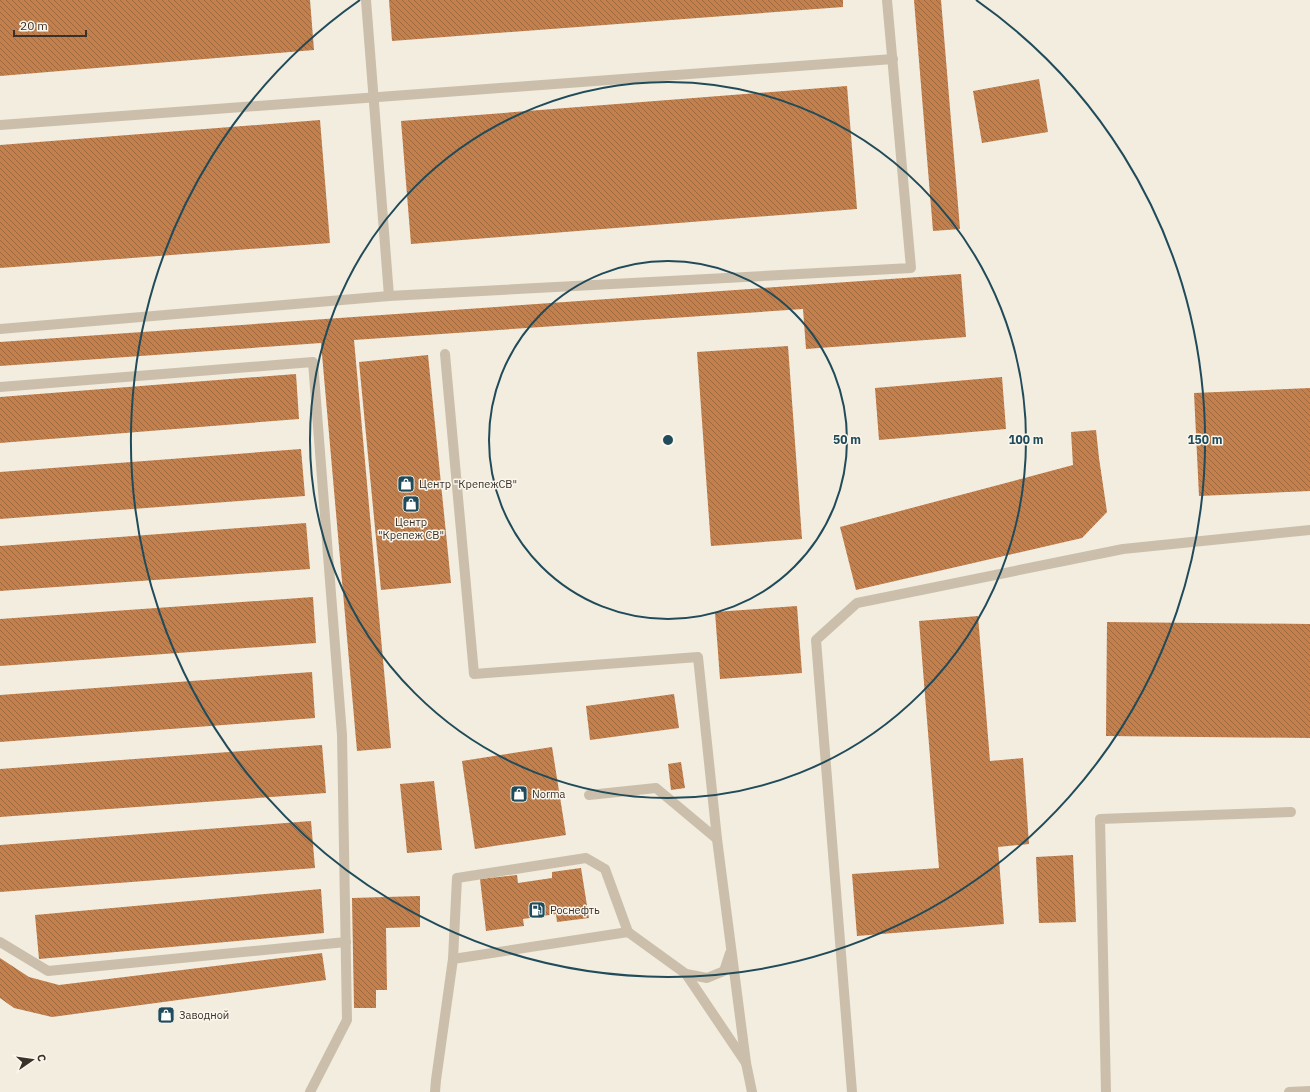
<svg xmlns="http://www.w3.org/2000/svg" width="1310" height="1092" font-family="'IBM Plex Sans',sans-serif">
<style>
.building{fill:url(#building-back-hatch)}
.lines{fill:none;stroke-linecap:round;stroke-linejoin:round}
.minor{stroke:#cbbfab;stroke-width:10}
.ring{fill:none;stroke:#204b5a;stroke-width:2}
.labels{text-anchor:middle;stroke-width:3;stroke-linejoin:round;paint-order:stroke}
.poi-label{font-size:11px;fill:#39312a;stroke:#faf6ec;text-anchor:start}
.centre{fill:#204b5a;stroke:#faf6ec;stroke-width:2}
.ring-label{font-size:12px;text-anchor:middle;font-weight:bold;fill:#204b5a;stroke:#faf6ec;stroke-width:3;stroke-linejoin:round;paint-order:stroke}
</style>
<defs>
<pattern id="building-back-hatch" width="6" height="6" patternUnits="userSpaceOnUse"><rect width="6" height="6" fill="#c37f4c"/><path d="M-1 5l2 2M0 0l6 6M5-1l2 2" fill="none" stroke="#9f693f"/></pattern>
</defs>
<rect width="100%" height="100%" fill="#f2eddf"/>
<g class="building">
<polygon points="0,0 310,0 314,50 0,76"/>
<polygon points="389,0 843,0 843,7 392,41"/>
<polygon points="914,0 941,0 960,229 933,231"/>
<polygon points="1039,79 1048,132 982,143 973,91"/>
<polygon points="847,86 857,209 411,244 401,121"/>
<polygon points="320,120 330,243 0,268 0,145"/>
<polygon points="961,274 966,337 806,349 803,309 354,340 391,748 357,751 321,343 0,366 0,342"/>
<polygon points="788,346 802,539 711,546 697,352"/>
<polygon points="428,355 451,583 381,590 359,362"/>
<polygon points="296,374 299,419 0,443 0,397"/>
<polygon points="1002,377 1006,429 879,440 875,388"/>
<polygon points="1310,388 1310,491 1199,496 1194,393"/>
<polygon points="1096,430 1099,458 1107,512 1082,538 856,590 840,527 1073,465 1071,432"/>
<polygon points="301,449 305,496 0,519 0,472"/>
<polygon points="306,523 310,569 0,591 0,546"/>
<polygon points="313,597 316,643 0,666 0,619"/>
<polygon points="797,606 802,673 720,679 715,612"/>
<polygon points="978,616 990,761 1023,758 1029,844 998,847 1004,924 857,936 852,874 939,868 919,621"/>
<polygon points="1107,622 1310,624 1310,738 1106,736"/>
<polygon points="312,672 315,718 0,742 0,695"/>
<polygon points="674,694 679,728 590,740 586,706"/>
<polygon points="322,745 326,793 0,817 0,769"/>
<polygon points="552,747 566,835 475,849 462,761"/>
<polygon points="681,762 685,788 671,790 668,764"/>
<polygon points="434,781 442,850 407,853 400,784"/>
<polygon points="311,821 315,868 0,892 0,845"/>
<polygon points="1073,855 1076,922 1039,923 1036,857"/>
<polygon points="581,868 589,918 557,922 556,914 523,919 524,926 486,931 480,879 517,875 518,883 552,878 552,872"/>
<polygon points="321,889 324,933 39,959 35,915"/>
<polygon points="420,896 420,927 386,928 387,990 376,990 376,1008 354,1008 352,898"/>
<polygon points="322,953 326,980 52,1017 14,1008 0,998 0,958 29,977 59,985"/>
</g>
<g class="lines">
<g class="minor">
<polyline points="366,0 389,296"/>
<polyline points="0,125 893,59"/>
<polyline points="0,329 389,296 911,268 887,0"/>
<polyline points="445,354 474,674 698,657 717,839 746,1063"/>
<polyline points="0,387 313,362 342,735 347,1020 310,1092"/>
<polyline points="589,795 656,788 717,839"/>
<polyline points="0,942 48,971 346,942"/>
<polyline points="453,959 457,878 586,858 605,869 628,932"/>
<polyline points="686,974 707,978 724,971 730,953"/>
<polyline points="435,1092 436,1080 453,959 628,932 686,974 746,1063 752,1092"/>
<polyline points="852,1092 816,640 857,603 1123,549 1310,530"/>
<polyline points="1106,1092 1100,819 1291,812"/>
<polyline points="1289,1092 1310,1091"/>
</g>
</g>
<g class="ring">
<circle cx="668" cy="440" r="179"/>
<circle cx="668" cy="440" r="358"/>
<path d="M976 0A537 537 0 1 1 360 0"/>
</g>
<defs>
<g id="shop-square" transform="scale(0.9)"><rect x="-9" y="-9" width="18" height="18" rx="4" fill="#204b5a" stroke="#faf6ec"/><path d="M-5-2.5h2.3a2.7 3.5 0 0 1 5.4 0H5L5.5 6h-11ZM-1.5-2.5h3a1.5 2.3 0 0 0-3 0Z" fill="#fff"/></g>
<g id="fuel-square" transform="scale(0.9)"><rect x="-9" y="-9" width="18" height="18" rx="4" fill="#204b5a" stroke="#faf6ec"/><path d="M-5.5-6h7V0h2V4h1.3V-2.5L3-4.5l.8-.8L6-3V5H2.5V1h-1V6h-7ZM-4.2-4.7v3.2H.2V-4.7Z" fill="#fff"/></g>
</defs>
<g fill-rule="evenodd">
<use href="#shop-square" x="406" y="484"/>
<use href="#shop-square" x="411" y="504"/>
<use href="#shop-square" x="519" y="794"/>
<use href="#fuel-square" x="537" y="910"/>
<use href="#shop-square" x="166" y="1015"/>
</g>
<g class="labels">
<g class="poi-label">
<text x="419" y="488">Центр "КрепежСВ"</text>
<text x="411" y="526" text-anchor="middle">Центр<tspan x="411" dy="13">"Крепеж СВ"</tspan></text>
<text x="532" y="798">Norma</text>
<text x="550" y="914">Роснефть</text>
<text x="179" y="1019">Заводной</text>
</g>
</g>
<circle cx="668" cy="440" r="6" class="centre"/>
<g class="ring-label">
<text x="847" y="444">50 m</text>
<text x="1026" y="444">100 m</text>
<text x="1205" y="444">150 m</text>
</g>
<g transform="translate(32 1060) rotate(77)" stroke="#faf6ec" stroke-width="3" paint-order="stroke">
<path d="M0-3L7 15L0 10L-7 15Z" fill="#39312a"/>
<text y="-6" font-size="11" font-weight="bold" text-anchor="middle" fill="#39312a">С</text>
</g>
<path d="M14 30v6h72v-6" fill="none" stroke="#39312a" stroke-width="2"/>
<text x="20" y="30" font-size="12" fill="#39312a" stroke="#faf6ec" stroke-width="3" paint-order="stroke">20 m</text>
</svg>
